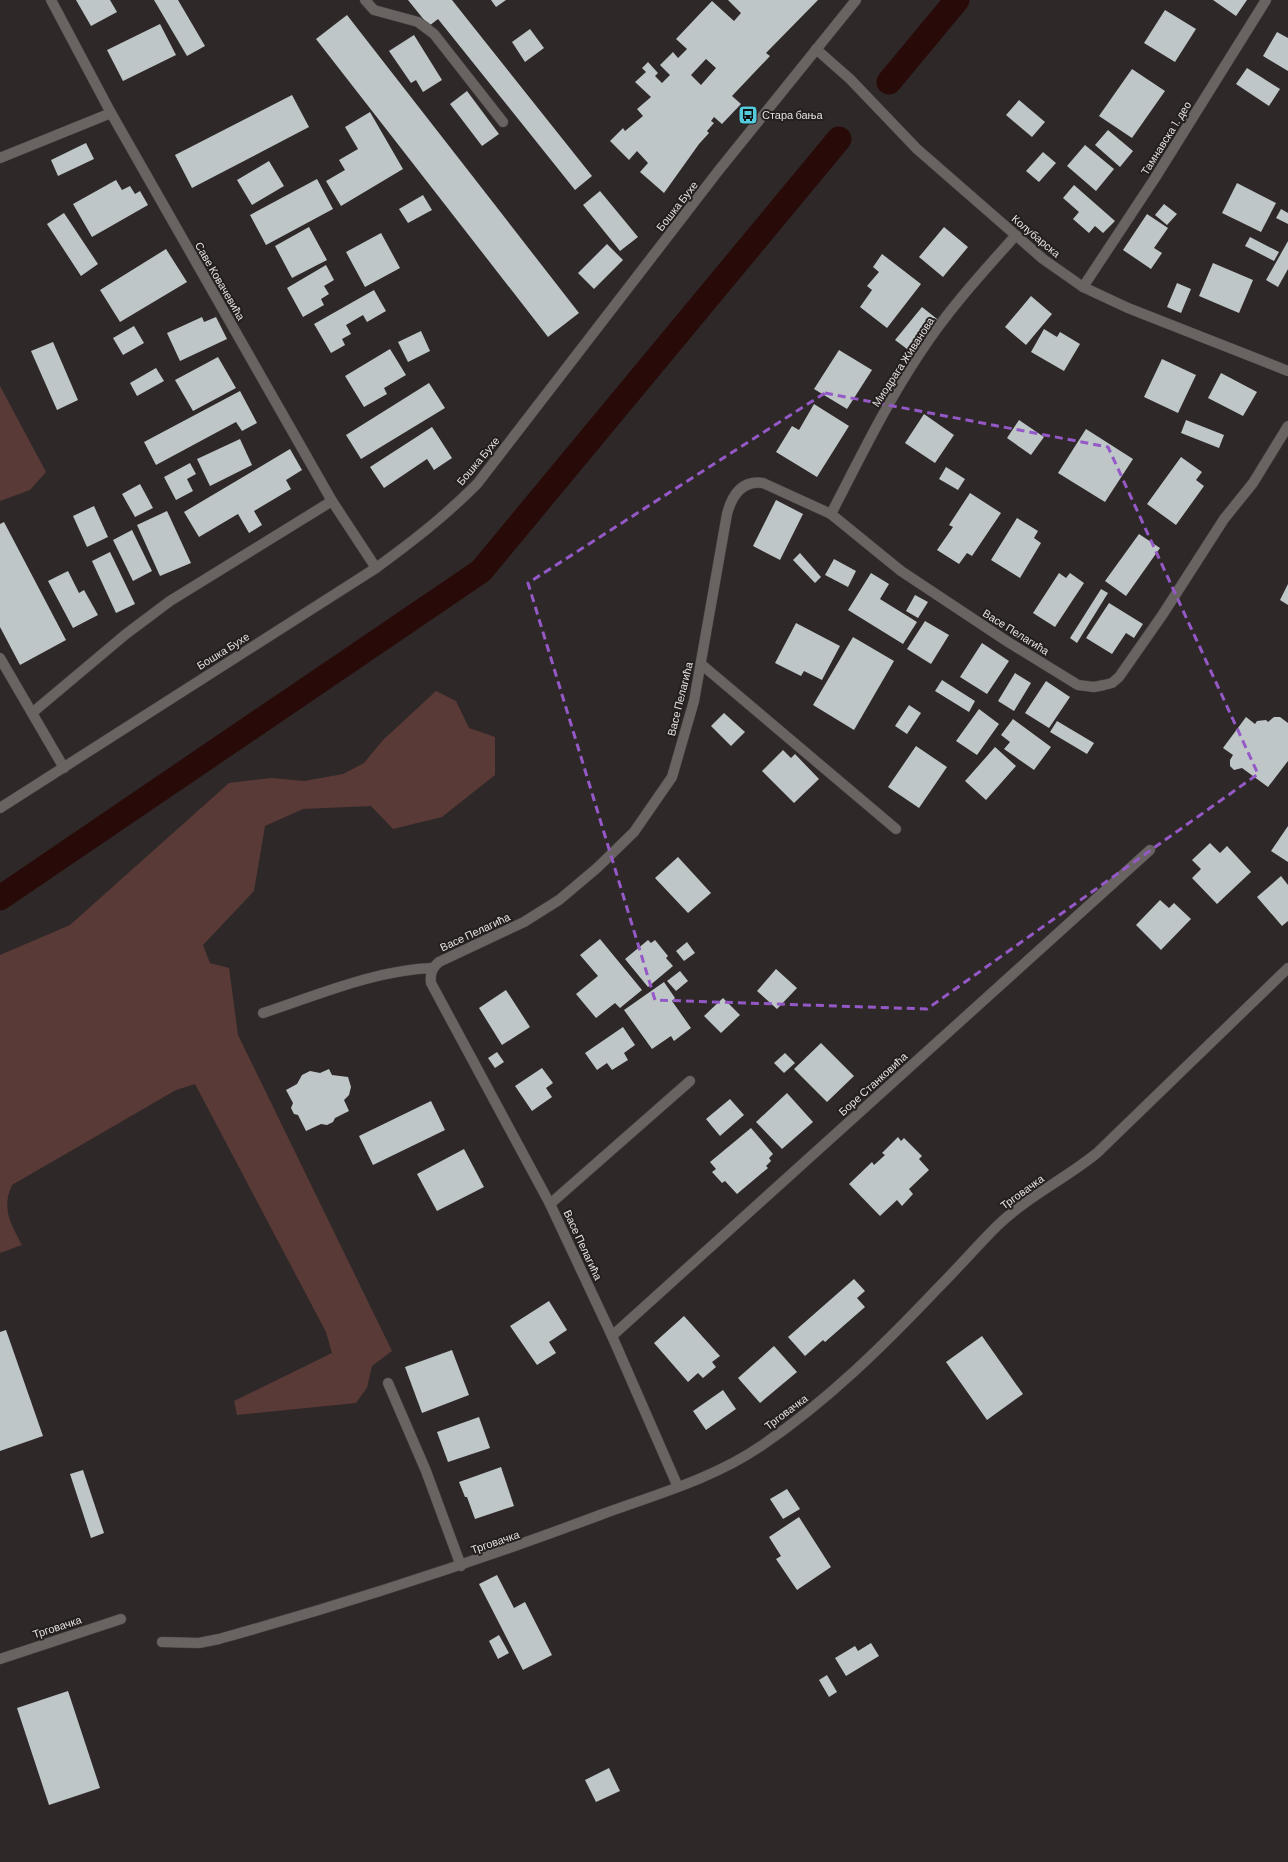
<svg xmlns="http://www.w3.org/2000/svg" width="1288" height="1862" font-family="Barlow,sans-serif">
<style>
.green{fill:#593a36}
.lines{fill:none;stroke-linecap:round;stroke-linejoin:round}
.canal{stroke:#280b09;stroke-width:25}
.building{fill:#bec6c7;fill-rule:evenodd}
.lane-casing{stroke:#474343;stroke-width:11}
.street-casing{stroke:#474343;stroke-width:11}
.secondary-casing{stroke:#474343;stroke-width:11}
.lane{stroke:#696362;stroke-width:10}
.street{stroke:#696362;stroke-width:10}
.secondary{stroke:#696362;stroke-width:10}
.marked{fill:none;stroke:#9559c7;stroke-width:3;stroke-dasharray:8 5;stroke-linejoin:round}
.labels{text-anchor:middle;stroke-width:4;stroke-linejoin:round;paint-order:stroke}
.poi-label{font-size:11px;fill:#e4e0e0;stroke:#241f1e;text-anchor:start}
.street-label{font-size:11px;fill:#e4e0e0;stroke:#241f1e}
</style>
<rect width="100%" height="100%" fill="#2e2828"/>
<g class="green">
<polygon points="0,386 46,472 30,490 0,501"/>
<path d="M436 691 456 701 469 728 495 737V775L442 817 393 829 371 806 303 809 265 826 254 891 203 945 210 963 229 968 238 1035 392 1351 372 1366 367 1388 356 1403 237 1415 234 1401 332 1353 326 1332 195 1084 176 1090 12 1185C1 1209 11 1224 22 1245L0 1253V955L70 925 229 783 271 778 304 781 343 774 364 763 383 740Z"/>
</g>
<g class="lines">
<g class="canal">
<polyline points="889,82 957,0"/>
<polyline points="0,898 481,571 839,139"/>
</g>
</g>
<g class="building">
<polygon points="76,0 110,0 117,12 91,26"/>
<polygon points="154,0 178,0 205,46 187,56"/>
<polygon points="408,0 452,0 592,176 575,190 438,19 429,26"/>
<polygon points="491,0 506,0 496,7"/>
<path d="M728 0H818L766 53 770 56 732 96 741 104 722 124 714 117 711 121 714 123 707 131 709 133 699 144 664 193 640 172 648 163 637 151 629 160 610 141 623 128 625 131 643 116 637 109 651 97 635 82 646 72 642 68 648 62 658 73 655 76 662 83 670 75 660 65 673 52 678 58 687 49 676 39 712 1 734 21 741 13ZM706 59 716 68 701 85 691 75Z"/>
<polygon points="1213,0 1247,0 1236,16"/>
<polygon points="1165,10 1196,29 1175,62 1144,43"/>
<polygon points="347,15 579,313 548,337 316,39"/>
<polygon points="160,24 176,55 123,81 107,50"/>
<polygon points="530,29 544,48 525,62 512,42"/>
<polygon points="1277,32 1288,38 1288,71 1263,56"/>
<polygon points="414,35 442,80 423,92 416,80 411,83 389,51"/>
<polygon points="1247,68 1280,89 1269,106 1236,84"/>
<polygon points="1132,69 1165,91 1132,138 1099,116"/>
<polygon points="467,91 499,134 482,146 450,104"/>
<polygon points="292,95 309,127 192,188 175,155"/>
<polygon points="1019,100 1045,122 1032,137 1006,115"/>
<polygon points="370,112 403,169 341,206 326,181 345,170 339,160 358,149 345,127"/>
<polygon points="1108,130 1133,151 1120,167 1095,145"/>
<polygon points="86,143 94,159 58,176 51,160"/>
<polygon points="1085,145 1114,169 1096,191 1067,166"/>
<polygon points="1043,152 1056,163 1039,182 1026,171"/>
<polygon points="269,161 284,186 252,205 237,180"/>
<polygon points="317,179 333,209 266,245 250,215"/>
<polygon points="116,180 122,190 130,186 135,194 140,191 148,205 92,237 73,204"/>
<polygon points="1237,183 1276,203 1261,232 1222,213"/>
<polygon points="1074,185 1115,221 1103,233 1095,226 1089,233 1073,219 1079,212 1063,198"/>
<polygon points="600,191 638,237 620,251 583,205"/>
<polygon points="423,195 432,210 408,223 399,209"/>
<polygon points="1164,204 1177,214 1167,225 1155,215"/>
<polygon points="1281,209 1288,213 1288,224 1276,218"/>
<polygon points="64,213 98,264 81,276 47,224"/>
<polygon points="1147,214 1168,228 1154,248 1162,253 1151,269 1123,250"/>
<polygon points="309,227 327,260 292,278 275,246"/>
<polygon points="944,227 968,247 943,277 919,257"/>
<polygon points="381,233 400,268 365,287 346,252"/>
<polygon points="1250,237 1279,252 1274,261 1245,246"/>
<polygon points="1288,241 1288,269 1278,287 1266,280"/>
<polygon points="607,244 623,260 594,289 578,273"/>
<polygon points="166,249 187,282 120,322 100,290"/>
<polygon points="882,254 921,284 887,328 860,307 872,290 867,286 879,272 873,267"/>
<polygon points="1213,263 1253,280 1239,313 1199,296"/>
<polygon points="326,265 334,280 324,286 329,294 321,299 324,305 303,317 287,288"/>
<polygon points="1177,283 1191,289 1181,313 1167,307"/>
<polygon points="374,290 386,311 367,322 363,315 346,325 351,334 342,339 345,345 331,353 314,324"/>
<polygon points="1031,296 1052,314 1026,345 1005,327"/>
<polygon points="922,307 937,319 911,352 895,340"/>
<polygon points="202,317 204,322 216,317 227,339 180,361 167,333"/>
<polygon points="134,326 144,343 123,355 113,338"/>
<polygon points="1044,329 1057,337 1060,332 1080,344 1064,371 1031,352"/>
<polygon points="421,331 430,351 408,362 398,342"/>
<polygon points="53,342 78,400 57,410 31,351"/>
<polygon points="390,349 406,375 384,388 387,394 364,407 345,376"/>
<polygon points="839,350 872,370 847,409 814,389"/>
<polygon points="218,357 236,388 193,411 175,380"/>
<polygon points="1162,359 1196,375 1178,413 1144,397"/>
<polygon points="156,368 164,381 137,396 130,383"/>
<polygon points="1221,373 1257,392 1243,416 1208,398"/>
<polygon points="429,383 445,408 361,459 346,435"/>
<polygon points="240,391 257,423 242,431 236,422 156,465 144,442"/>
<polygon points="814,404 849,426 817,477 776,452 792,426 799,430"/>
<polygon points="924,414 954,435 935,463 905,443"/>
<polygon points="1019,420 1044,437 1031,455 1007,438"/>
<polygon points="1186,420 1224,435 1219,448 1181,433"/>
<polygon points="432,427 452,458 434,470 427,459 384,488 370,467"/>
<polygon points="1086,429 1133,459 1105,502 1058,473"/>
<polygon points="240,439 252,465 210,486 197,459"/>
<polygon points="290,449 302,470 286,480 291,489 254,511 262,525 249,533 238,514 199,537 184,512"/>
<polygon points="1181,457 1202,472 1196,480 1204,486 1176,525 1147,504"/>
<polygon points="190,463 196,474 187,479 193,491 176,500 164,477"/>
<polygon points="946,467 965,479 958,490 939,479"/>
<polygon points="140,484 153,508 135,517 122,494"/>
<polygon points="970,493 1001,513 972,556 967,553 959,564 937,550 953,527 949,525"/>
<polygon points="776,500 803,514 780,560 753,546"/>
<polygon points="94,506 108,537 87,547 73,516"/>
<polygon points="167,511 191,563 160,576 137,525"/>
<polygon points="1017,518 1038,531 1034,538 1041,543 1020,578 991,560"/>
<polygon points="4,522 66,640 20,665 0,627 0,524"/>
<polygon points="132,530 152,571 133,581 113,540"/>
<polygon points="1139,534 1160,548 1126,596 1105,581"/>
<polygon points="110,552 135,604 116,613 92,561"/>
<polygon points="800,553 821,577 815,583 793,560"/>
<polygon points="834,559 856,571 848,587 825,575"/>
<polygon points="68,571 79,593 84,590 98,615 73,628 48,581"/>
<polygon points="871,573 889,584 880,599 917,622 903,644 848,610"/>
<polygon points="1059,573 1066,578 1070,573 1084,583 1055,627 1033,613"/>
<polygon points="1288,584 1288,605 1280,600"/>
<polygon points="1101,589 1108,593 1077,643 1070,638"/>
<polygon points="915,595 928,602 918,618 906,611"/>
<polygon points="1109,603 1143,624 1134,638 1126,633 1112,654 1086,638"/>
<polygon points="925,621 949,635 931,664 907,649"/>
<polygon points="796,623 840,646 822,680 804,671 801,676 775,663"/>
<polygon points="853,637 894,661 854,730 813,705"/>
<polygon points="982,643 1009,661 987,694 960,677"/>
<polygon points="1015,673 1031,683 1014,711 998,701"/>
<polygon points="942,680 975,701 969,712 935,691"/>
<polygon points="1046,681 1070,697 1049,728 1025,713"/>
<polygon points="909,705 921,713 907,734 895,726"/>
<polygon points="979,709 999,724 977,755 956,741"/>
<polygon points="724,713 745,732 731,746 711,726"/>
<polygon points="1246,717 1255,724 1257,721 1266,720 1268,722 1274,717 1280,717 1288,723 1288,761 1268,787 1242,768 1234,770 1230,766 1230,760 1233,755 1223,748"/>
<polygon points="1013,719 1051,747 1034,770 1004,749 1010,742 1001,735"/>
<polygon points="1057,721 1094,743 1087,754 1050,732"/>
<polygon points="916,746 947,767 919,808 888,787"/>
<polygon points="995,747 1016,766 986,800 965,781"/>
<polygon points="783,750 791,758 795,754 819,779 794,803 762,771"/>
<polygon points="1288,826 1288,862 1271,851"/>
<polygon points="1210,843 1220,853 1227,846 1251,872 1217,904 1192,878 1201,869 1192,860"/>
<polygon points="678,857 711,893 688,913 655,878"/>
<polygon points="1281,876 1288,885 1288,921 1282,926 1257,897"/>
<polygon points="1160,900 1169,908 1174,903 1191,919 1161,950 1136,925"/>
<polygon points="600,939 642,990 620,1008 615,1003 596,1018 576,994 598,976 580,955"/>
<polygon points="648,940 651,943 655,940 668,956 666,958 673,966 648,987 625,959"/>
<polygon points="687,942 695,953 684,961 676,951"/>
<polygon points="776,969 797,988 777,1009 757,991"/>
<polygon points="680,971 688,981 676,991 667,981"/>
<polygon points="664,982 675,998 672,1001 691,1028 674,1041 671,1036 652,1049 624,1010"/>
<polygon points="506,990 530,1027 502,1045 479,1008"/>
<polygon points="723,998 740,1015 721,1033 704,1016"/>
<polygon points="623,1027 635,1045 624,1053 628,1060 612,1070 607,1063 597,1070 585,1053"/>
<polygon points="821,1043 854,1076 827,1102 794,1069"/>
<polygon points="497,1052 504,1062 495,1068 488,1058"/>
<polygon points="785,1053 795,1063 784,1073 774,1063"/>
<polygon points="542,1068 553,1083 546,1088 552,1097 532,1111 515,1086"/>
<polygon points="329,1069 332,1075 348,1077 351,1087 349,1095 344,1100 349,1111 335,1118 333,1122 327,1125 321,1124 306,1131 298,1115 294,1114 291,1108 293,1103 286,1090 297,1084 302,1075 310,1071 320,1073"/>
<polygon points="787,1093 813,1122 782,1149 756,1122"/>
<polygon points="730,1099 744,1115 720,1136 706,1119"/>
<polygon points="431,1101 445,1130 373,1165 359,1136"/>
<polygon points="751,1128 773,1154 769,1158 771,1161 766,1166 768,1168 737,1194 725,1181 722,1183 712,1172 716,1169 710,1162"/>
<polygon points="898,1137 901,1141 904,1138 922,1156 919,1159 929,1170 909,1189 913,1194 902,1206 897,1200 880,1216 849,1184 872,1162 874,1165 885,1155 882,1153"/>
<polygon points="464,1149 484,1187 437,1211 417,1174"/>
<polygon points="854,1279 865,1291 857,1298 865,1307 825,1342 823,1340 805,1356 788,1337"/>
<polygon points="549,1301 567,1330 549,1342 556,1353 537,1365 510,1326"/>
<polygon points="684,1316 720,1356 712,1362 716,1367 703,1378 698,1373 688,1382 654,1343"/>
<polygon points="6,1330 43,1436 0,1451 0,1332"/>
<polygon points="982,1336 1023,1394 987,1420 946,1362"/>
<polygon points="774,1346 797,1372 760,1403 738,1378"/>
<polygon points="452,1350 469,1395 422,1413 405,1367"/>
<polygon points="723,1390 736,1409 706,1430 693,1411"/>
<polygon points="479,1417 490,1448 448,1462 437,1432"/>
<polygon points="501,1467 514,1506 475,1519 467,1497 465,1497 459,1482"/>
<polygon points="83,1470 104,1533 91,1538 70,1474"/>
<polygon points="787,1489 800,1509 783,1519 770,1499"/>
<polygon points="799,1517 831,1567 797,1590 776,1559 781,1556 769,1537"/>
<polygon points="497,1575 514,1608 525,1602 552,1655 523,1670 479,1584"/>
<polygon points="499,1635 509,1653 498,1659 489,1641"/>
<polygon points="871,1643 879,1656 846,1676 835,1658 855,1646 858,1651"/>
<polygon points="827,1675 837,1692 829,1697 819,1680"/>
<polygon points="68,1691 100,1788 49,1805 17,1708"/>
<polygon points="609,1768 620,1791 596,1802 585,1780"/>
</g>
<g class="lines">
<g class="lane-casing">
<g id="lane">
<polyline points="365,0 374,10 418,22 434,34 503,122"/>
<polyline points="0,158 111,113"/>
<polyline points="0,658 64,768"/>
<polyline points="32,713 126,634 170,601 332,501"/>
<path d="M263 1013C318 995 375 970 433 968"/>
<polyline points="550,1204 690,1081"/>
</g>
</g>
<g class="street-casing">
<g id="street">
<polyline points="51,0 111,113 332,501 376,568"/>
<polyline points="816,49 850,79 917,149 1043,259 1083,287 1128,308 1288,371"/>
<polyline points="1083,287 1155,178 1266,0"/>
<path d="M831 514C859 460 886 404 920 353 948 310 982 273 1016 235"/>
<polyline points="701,664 896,829"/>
<polyline points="612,1336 1150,850"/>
<polyline points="388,1383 426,1471 461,1566"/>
<path d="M678 1487 612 1336 550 1204 431 983C430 973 432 968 439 962L524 922 559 900 597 868 634 832 672 777 694 701 727 514C732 495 742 480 763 483L831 514 901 571 1008 642 1078 685 1094 687 1104 685 1112 683 1119 677 1163 614 1224 519 1253 483 1288 426"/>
<path d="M162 1642 199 1643 219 1639C348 1603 475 1562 600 1515 654 1495 713 1479 761 1446 826 1402 883 1346 937 1289 958 1268 977 1246 997 1226 1027 1197 1065 1179 1097 1153L1288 968"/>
<polyline points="0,1659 121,1619"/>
</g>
</g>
<g class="secondary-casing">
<path id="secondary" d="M0 808 376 568C413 541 444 517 477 484L719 170 856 0"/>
</g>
<use href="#lane" class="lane"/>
<use href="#street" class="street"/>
<use href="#secondary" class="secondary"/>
</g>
<path class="marked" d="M825 393 1108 447 1258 774 927 1009 655 1000 528 583Z"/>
<defs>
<g id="bus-square" transform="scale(1)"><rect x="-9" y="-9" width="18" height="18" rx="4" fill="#54cadd" stroke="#241f1e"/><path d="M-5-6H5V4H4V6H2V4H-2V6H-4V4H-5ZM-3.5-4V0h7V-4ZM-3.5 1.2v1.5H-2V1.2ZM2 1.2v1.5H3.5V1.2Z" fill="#111"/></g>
</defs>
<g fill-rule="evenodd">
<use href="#bus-square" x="748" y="115"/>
</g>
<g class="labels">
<g class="poi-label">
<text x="762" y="119">Стара бања</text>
</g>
<g class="street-label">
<text transform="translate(1166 138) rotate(-58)" y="4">Тамнавска 1. део</text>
<text transform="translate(677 206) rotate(-52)" y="4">Бошка Бухе</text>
<text transform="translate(1036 236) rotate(40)" y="4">Колубарска</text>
<text transform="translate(220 281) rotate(60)" y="4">Саве Ковачевића</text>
<text transform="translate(903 362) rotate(-57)" y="4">Миодрага Живанова</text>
<text transform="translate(478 461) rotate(-50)" y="4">Бошка Бухе</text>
<text transform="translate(1016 632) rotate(32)" y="4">Васе Пелагића</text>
<text transform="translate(223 651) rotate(-32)" y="4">Бошка Бухе</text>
<text transform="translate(680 699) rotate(-76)" y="4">Васе Пелагића</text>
<text transform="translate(475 932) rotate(-25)" y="4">Васе Пелагића</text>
<text transform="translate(873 1084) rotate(-42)" y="4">Боре Станковића</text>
<text transform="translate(1022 1192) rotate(-36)" y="4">Трговачка</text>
<text transform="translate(583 1245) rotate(65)" y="4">Васе Пелагића</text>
<text transform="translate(786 1412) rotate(-37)" y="4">Трговачка</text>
<text transform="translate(495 1542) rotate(-19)" y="4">Трговачка</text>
<text transform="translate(57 1627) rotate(-18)" y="4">Трговачка</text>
</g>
</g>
</svg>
